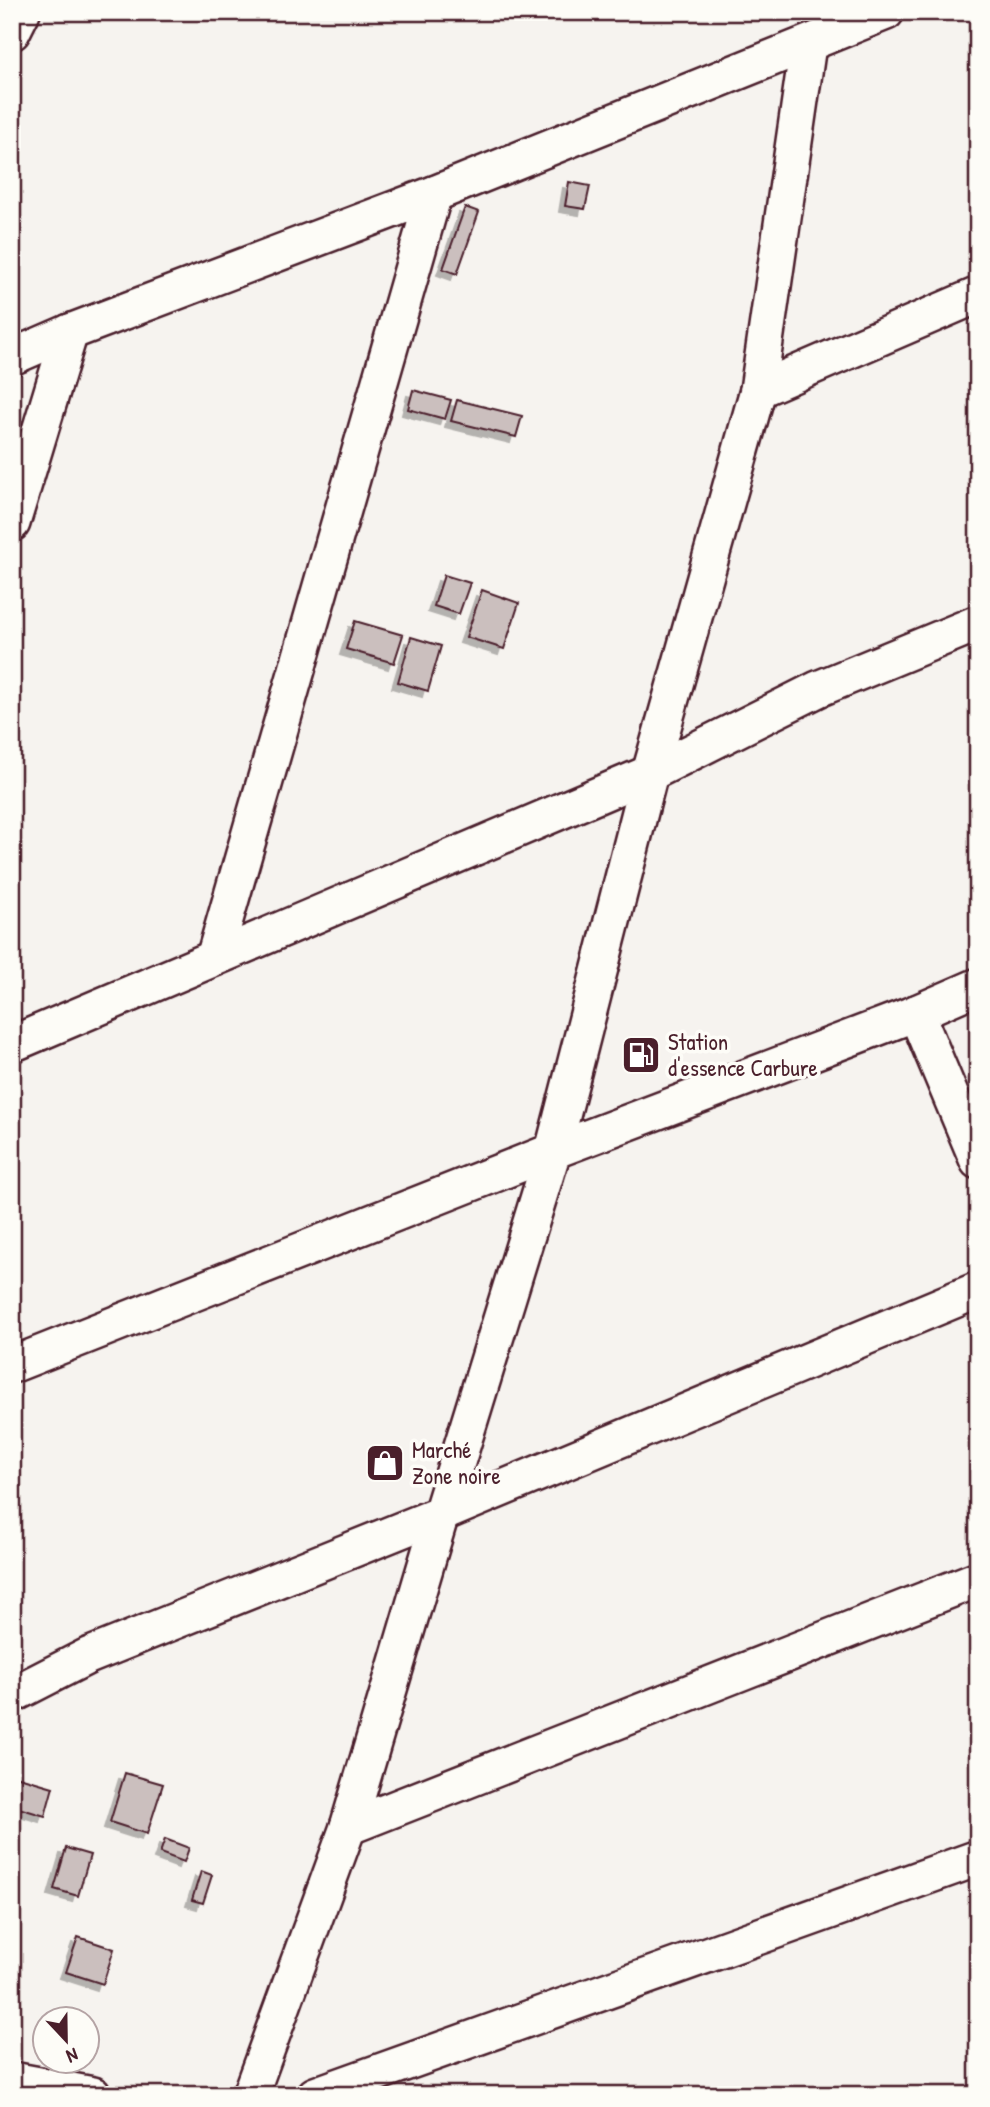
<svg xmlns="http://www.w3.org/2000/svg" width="990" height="2107" font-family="'Patrick Hand',sans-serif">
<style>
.building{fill:#cbbfbe;stroke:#4a1f2b;stroke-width:2;filter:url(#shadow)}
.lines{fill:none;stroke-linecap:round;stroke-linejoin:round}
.minor-casing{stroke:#4a1f2b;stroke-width:40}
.minor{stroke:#fdfcf7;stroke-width:35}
.labels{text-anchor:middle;stroke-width:7;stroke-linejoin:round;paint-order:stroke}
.poi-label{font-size:23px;fill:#4a1f2b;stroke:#fdfcf7;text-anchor:start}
</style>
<defs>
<filter id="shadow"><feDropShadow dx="-6" dy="6" stdDeviation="0" flood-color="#0004"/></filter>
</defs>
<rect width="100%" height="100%" fill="#f6f3ef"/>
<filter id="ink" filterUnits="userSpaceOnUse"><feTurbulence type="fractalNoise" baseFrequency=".0143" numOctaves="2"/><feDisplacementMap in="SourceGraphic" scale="14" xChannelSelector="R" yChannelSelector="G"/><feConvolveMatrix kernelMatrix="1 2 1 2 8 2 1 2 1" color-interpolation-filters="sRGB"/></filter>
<g filter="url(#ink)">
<g class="building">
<polygon points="569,182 590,186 585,209 565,206"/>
<polygon points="465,207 479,212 457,274 443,269"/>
<polygon points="413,390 451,400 445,419 408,409"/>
<polygon points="457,400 522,416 516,437 451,421"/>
<polygon points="444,575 470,583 459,614 434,606"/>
<polygon points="482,590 519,603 504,649 466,637"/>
<polygon points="355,621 403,635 394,663 346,649"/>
<polygon points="411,637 441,646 428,691 398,682"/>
<polygon points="125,1773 163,1784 147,1834 110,1822"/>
<polygon points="12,1775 53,1787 45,1816 12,1806"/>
<polygon points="165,1839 189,1848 184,1862 160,1853"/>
<polygon points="66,1848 90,1855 78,1896 54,1889"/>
<polygon points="201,1871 212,1875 203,1903 192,1900"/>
<polygon points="78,1937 114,1949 103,1984 66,1972"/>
</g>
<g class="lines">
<g class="minor-casing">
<g id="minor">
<polyline points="12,32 22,12"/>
<polyline points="12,357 70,332 434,194 886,12"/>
<polyline points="758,390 978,295"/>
<polyline points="12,523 70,332"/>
<polyline points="214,958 434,194"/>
<polyline points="916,1013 978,1161"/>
<polyline points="12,1044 650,773 818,689 978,623"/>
<polyline points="12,1365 553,1151 916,1013 978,986"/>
<polyline points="12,1695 88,1656 441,1514 978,1290"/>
<polyline points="348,1827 978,1579"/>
<polyline points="12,2080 93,2095"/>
<polyline points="250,2095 348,1827 441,1514 553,1151 650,773 758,390 808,45"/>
<polyline points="315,2095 978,1858"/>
</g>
</g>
<use href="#minor" class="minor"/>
</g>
</g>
<defs>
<g id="fuel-square" transform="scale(2.0125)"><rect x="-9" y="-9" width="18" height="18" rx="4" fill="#4a1f2b" stroke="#fdfcf7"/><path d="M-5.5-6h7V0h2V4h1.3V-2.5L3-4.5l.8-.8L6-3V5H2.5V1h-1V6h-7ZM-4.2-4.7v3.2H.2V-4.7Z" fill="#fff"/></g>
<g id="shop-square" transform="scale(2.0125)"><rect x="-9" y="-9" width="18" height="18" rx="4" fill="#4a1f2b" stroke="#fdfcf7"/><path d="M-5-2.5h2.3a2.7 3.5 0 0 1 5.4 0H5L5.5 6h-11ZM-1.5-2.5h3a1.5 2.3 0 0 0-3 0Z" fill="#fff"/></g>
</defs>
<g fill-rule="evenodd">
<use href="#fuel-square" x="641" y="1055"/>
<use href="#shop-square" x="385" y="1463"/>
</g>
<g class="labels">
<g class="poi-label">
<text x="668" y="1050">Station<tspan x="668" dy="26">d'essence Carbure</tspan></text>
<text x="412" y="1458">Marché<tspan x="412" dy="26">Zone noire</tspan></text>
</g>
</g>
<rect width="990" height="2107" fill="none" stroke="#fdfcf7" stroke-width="42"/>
<rect x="21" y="21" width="948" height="2065" fill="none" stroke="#4a1f2b" stroke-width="2.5" filter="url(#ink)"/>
<g transform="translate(66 2040) rotate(158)"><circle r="33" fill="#fdfcf7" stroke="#b5a4a5" stroke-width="2"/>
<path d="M0-5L12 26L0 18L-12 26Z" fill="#4a1f2b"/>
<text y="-10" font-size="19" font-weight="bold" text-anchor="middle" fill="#4a1f2b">N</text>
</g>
</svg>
